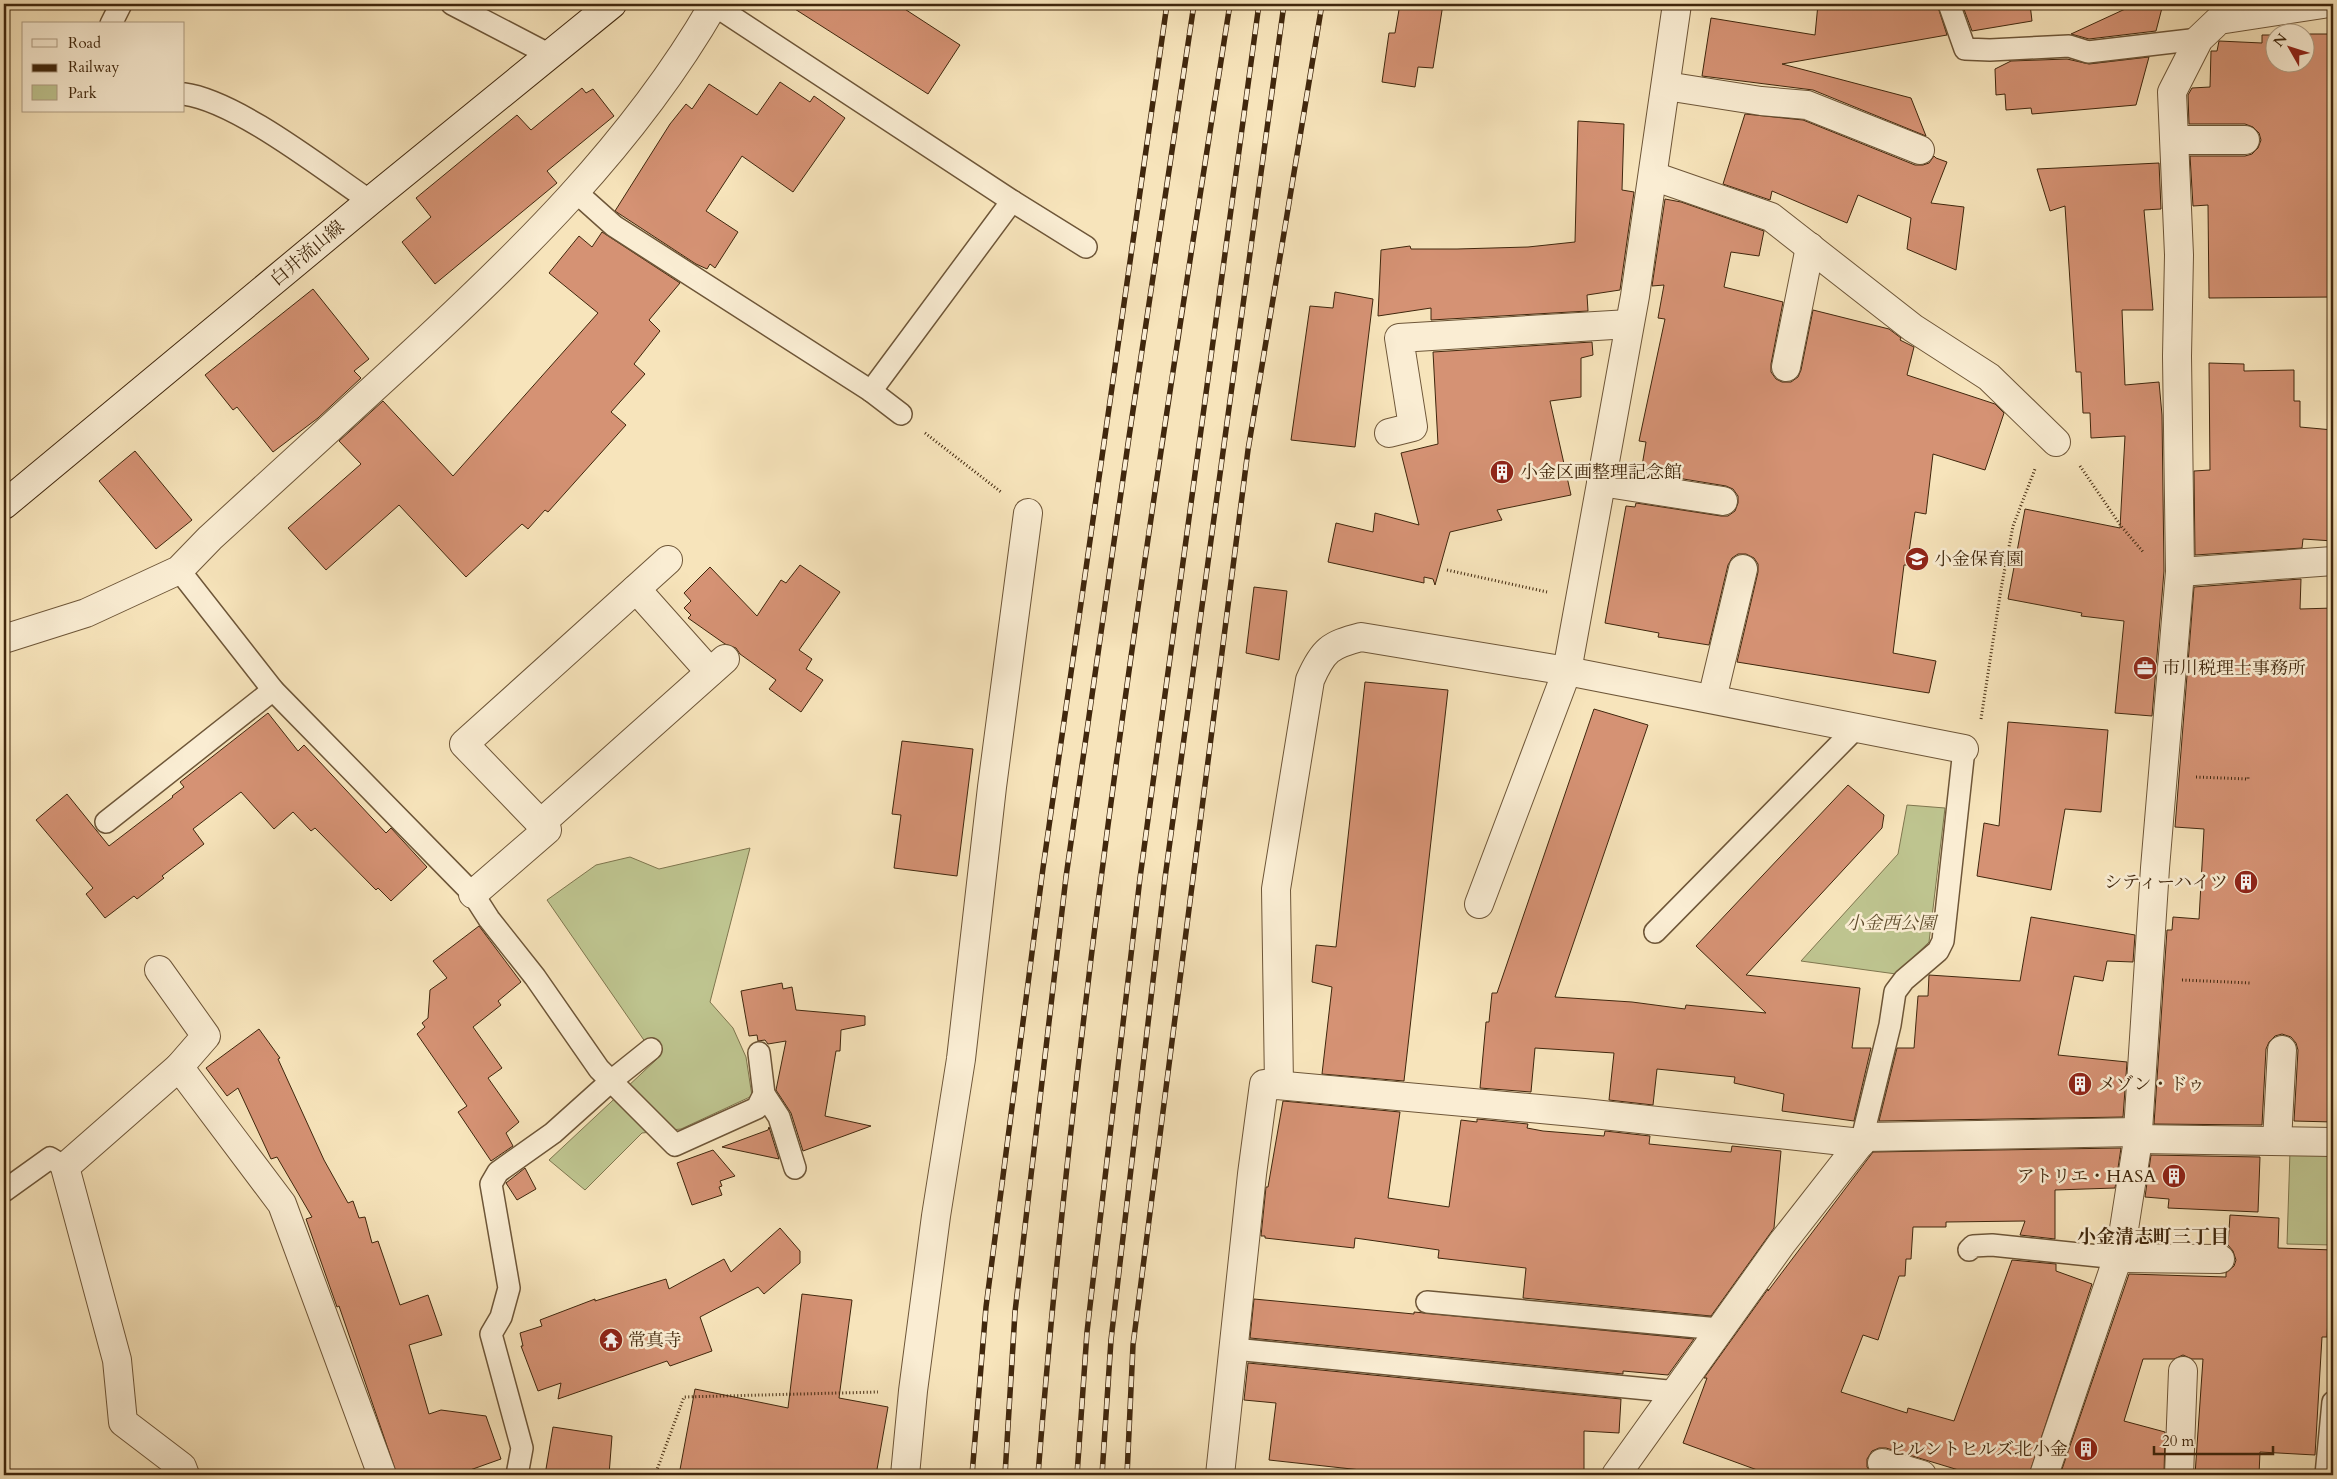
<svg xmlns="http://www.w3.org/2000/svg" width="2337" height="1479" font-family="Cardo,'Noto Serif JP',serif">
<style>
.green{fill:#bec48f;stroke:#7f764e}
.building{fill:#d59274;stroke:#40270d}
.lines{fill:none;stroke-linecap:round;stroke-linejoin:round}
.service-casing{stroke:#6e5638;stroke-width:24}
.minor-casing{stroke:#6e5638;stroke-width:30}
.tertiary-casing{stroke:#6e5638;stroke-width:30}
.secondary-casing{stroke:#40270d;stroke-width:30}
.path{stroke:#40270d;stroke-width:3;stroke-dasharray:1 2.5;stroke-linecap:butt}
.service{stroke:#faedd3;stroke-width:21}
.minor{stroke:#faedd3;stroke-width:28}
.tertiary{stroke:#faedd3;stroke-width:28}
.secondary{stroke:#faedd3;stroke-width:28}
.rail-casing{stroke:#40270d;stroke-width:5.5}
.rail{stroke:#faedd3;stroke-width:4;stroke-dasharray:11;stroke-linecap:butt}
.labels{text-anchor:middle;stroke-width:5;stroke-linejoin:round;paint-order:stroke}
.street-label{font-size:18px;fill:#40270d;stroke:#faedd3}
.poi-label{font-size:18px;fill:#40270d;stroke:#faedd3;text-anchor:start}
.park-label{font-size:18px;font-style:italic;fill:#604e2e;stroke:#faedd3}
.neighbourhood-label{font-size:19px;font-weight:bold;fill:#40270d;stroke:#faedd3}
</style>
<rect width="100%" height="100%" fill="#f7e4bb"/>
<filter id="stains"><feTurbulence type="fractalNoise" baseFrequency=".004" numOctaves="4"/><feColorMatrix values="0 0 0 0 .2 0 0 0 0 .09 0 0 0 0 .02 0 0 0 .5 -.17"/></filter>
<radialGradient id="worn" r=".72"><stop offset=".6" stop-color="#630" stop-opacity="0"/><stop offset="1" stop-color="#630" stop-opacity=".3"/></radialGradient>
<g class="green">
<polygon points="1907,805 1945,808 1929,942 1896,974 1801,961 1898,854"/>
<polygon points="750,848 710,1002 733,1028 746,1057 752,1096 681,1129 642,1133 585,1190 549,1160 657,1059 547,900 596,865 630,857 659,869"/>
<polygon points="2290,1151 2333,1154 2333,1245 2287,1244"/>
</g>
<g class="building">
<polygon points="787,4 897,4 960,45 928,94"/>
<polygon points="1400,4 1443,4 1433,68 1418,67 1415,87 1382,82 1389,33 1395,33"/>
<polygon points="1818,4 1937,4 1947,35 1782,64 1911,98 1926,136 1813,90 1702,76 1711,18 1815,35"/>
<polygon points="1962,4 2030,4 2032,21 1972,31"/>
<polygon points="2136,4 2163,4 2156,31 2089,39 2071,34"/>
<polygon points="2304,34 2333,34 2333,297 2209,298 2208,205 2193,206 2190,156 2245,156 2252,154 2258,148 2261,140 2259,133 2253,127 2245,124 2189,124 2188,95 2192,88 2210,87 2211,51 2217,51 2219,41 2262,43 2262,35 2274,35 2274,62 2304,62"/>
<polygon points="2149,57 2136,105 2032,114 2031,108 2006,110 2005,94 1996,95 1995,69 2011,61 2067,59 2089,64"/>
<polygon points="780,82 810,102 814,96 845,118 793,192 742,156 706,211 738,232 715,268 710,264 707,269 696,264 615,211 670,124 686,104 692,109 709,84 757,115"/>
<polygon points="582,88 586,93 593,89 614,116 547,171 557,183 435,284 402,242 431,217 416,198 517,115 531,130"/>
<polygon points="1745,114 1803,120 1915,165 1923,165 1929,163 1934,156 1936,158 1947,162 1931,203 1964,207 1956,270 1907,249 1911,218 1858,195 1847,223 1772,191 1770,200 1723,184"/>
<polygon points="1578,121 1624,124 1622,190 1634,192 1620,290 1587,295 1588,311 1431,320 1431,308 1378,316 1381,250 1410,246 1411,249 1457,249 1528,247 1575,242"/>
<polygon points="2159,163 2161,209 2144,210 2153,310 2122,310 2125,385 2159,382 2162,415 2164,571 2152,716 2115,713 2124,621 2081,616 2082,613 2008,599 2025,509 2120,528 2125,436 2091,438 2090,413 2083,413 2081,372 2076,372 2065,206 2050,211 2037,169"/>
<polygon points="1665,199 1681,202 1764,231 1759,256 1731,252 1724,287 1783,302 1771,364 1771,372 1776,379 1782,382 1791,382 1798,377 1801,370 1813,310 1889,329 1901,338 1900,340 1914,347 1907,375 1995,404 2004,413 1985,470 1933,454 1926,514 1915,512 1907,565 1904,565 1893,653 1936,661 1929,693 1737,662 1758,572 1758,564 1754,558 1746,554 1738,554 1732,558 1728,565 1709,645 1658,637 1659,633 1605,623 1626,506 1635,507 1636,503 1721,516 1728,516 1735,511 1738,503 1738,496 1733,489 1726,486 1641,472 1646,442 1639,441 1665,319 1658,318 1664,285 1652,286"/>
<polygon points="602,232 680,283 649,320 660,331 634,364 645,374 611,412 626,425 548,512 545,510 528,529 522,524 466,577 399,505 326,570 288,528 361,464 339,441 383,401 453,476 598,313 549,273 579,236 592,247"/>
<polygon points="313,289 369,359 354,371 361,378 318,418 273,452 237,407 233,410 205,375"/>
<polygon points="1335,292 1373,299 1355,447 1291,440 1310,306 1333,308"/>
<polygon points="1592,342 1593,355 1581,358 1581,397 1550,401 1571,495 1497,510 1502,520 1450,532 1435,585 1433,579 1424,577 1424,583 1328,562 1336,523 1373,532 1375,513 1419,525 1401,453 1438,444 1433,352"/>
<polygon points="2209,363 2244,364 2244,371 2294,370 2294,401 2300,401 2300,427 2333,430 2333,541 2303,539 2302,548 2195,555 2194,471 2210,470"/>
<polygon points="135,451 192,520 156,549 99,481"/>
<polygon points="800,565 840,592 799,650 812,659 806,669 823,680 801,712 769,689 776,680 740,654 736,648 725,644 688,618 691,615 684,608 691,601 684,593 710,567 757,616 781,580 786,583"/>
<polygon points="2301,579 2300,609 2333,608 2333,1122 2294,1121 2298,1050 2296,1043 2291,1037 2282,1034 2275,1036 2269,1042 2266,1049 2262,1125 2154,1124 2167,930 2172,930 2173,917 2199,919 2204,829 2175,827 2194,587"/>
<polygon points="1254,587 1287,591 1279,660 1246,653"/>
<polygon points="1365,682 1448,690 1404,1081 1322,1074 1332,987 1312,982 1316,945 1336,947"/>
<polygon points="1594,709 1648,725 1555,997 1632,1002 1685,1009 1686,1005 1766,1013 1696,946 1848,785 1884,815 1882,828 1746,975 1860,988 1852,1048 1871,1048 1854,1121 1782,1111 1784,1094 1734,1083 1735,1077 1657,1069 1653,1105 1609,1100 1614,1053 1535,1048 1531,1092 1480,1088 1486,1022 1489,1022 1492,993 1497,993"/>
<polygon points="268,713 298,751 304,745 386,833 391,828 427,867 391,901 378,888 376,890 315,828 311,831 293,812 274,829 241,792 193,829 204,844 162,876 164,878 137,899 134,896 105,918 86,894 93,888 36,820 67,794 109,846 173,797 172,796 184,787 180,782"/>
<polygon points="2008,722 2108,730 2101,812 2065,809 2051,890 1977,876 1984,823 1999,826"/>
<polygon points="902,741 973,749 957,876 894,868 901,815 892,814"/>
<polygon points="2031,917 2135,935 2133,962 2107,961 2103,981 2074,976 2058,1055 2127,1062 2123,1117 1879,1121 1897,1048 1914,1048 1918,996 1928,996 1929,975 2020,981"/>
<polygon points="479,926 521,982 498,1001 501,1005 473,1027 502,1068 488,1078 519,1122 506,1133 513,1146 491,1161 458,1112 467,1106 417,1034 425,1027 422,1023 428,1018 430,990 447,978 433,961"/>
<polygon points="782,983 783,989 792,987 796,1010 865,1016 865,1025 841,1030 840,1051 836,1051 825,1116 871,1126 803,1151 791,1113 776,1090 786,1041 768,1044 765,1040 758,1041 757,1035 749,1036 741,991"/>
<polygon points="259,1029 280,1058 278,1059 324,1160 348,1203 353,1201 359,1218 365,1217 372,1243 378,1241 400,1305 428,1295 442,1335 409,1345 429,1414 441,1410 486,1416 501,1459 456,1475 397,1475 339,1306 337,1307 306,1219 312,1217 277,1157 271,1159 238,1088 227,1096 206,1068"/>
<polygon points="1283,1101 1400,1112 1388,1198 1449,1207 1461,1120 1477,1122 1477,1119 1528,1124 1527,1128 1543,1131 1604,1136 1605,1131 1650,1136 1649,1144 1731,1152 1732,1146 1781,1151 1774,1228 1711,1316 1523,1298 1526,1268 1438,1258 1439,1250 1355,1238 1354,1248 1265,1238 1265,1236 1261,1236 1266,1187 1268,1187"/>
<polygon points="769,1127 779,1159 722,1147 768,1130"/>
<polygon points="2121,1148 2115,1188 2055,1190 2055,1239 2020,1235 2025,1221 1946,1222 1946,1227 1913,1227 1911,1259 1906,1259 1905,1276 1899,1276 1878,1340 1863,1335 1841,1392 1907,1413 1908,1408 1954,1421 2012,1260 2056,1264 2056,1271 2092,1284 2029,1475 1975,1475 1886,1448 1879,1448 1872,1451 1867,1459 1867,1467 1873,1475 1771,1475 1683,1443 1707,1378 1704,1378 1768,1289 1768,1291 1873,1152"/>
<polygon points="713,1150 735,1176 720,1181 722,1186 719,1187 722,1195 692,1205 677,1163"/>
<polygon points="2151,1155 2260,1157 2258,1212 2168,1208 2169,1199 2145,1197"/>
<polygon points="525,1168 536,1189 517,1200 506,1183"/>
<polygon points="2230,1215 2279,1218 2278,1248 2333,1250 2333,1281 2330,1281 2327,1337 2322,1337 2315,1455 2260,1452 2259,1475 2195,1475 2203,1359 2192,1359 2183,1355 2174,1359 2143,1359 2124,1421 2165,1432 2164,1475 2060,1475 2129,1274 2226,1277 2226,1273 2234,1266 2236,1260 2233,1251 2228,1245"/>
<polygon points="780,1228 800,1251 800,1263 764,1294 758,1287 700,1317 712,1351 670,1366 667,1361 558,1399 561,1383 538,1391 521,1346 523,1346 520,1333 542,1326 540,1320 595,1299 595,1301 666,1279 669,1289 724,1259 731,1272"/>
<polygon points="802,1294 852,1300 839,1398 888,1407 876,1475 679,1475 695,1389 788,1408"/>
<polygon points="1254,1299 1414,1314 1414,1312 1694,1339 1668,1375 1623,1371 1623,1374 1250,1338"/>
<polygon points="1248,1363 1621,1399 1619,1433 1584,1431 1584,1475 1378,1475 1360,1474 1361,1470 1269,1460 1276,1403 1244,1400"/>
<polygon points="553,1427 612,1436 609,1475 545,1475"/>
</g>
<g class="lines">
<g class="service-casing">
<g id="service">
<polyline points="452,4 550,55"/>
<polyline points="1949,4 1965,49 1990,50 2069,46 2088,52 2199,39"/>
<polyline points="714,5 1012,201 1086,247"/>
<polyline points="111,24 121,4"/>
<path d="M184 94C237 101 324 170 370 201"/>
<polyline points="576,192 614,226 871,391 901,414"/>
<polyline points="871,391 1012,201"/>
<polyline points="179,570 273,690 473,894 489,919 535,977 599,1069 675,1145 757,1108 764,1094 759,1053"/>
<polyline points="106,822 273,690"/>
<polyline points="1655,932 1856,728"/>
<polyline points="764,1094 779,1117 795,1168"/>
<polyline points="1861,1143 1890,1025 1895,992 1904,980 1938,951 1943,941 1964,749"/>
<polyline points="4,1191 50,1158 65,1167"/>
<polyline points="1969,1250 1973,1246 1992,1245 2118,1258"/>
<polyline points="1427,1302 1719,1329"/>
<polyline points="1234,1349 1678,1392"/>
<polyline points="517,1475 522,1448 491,1334 501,1317 509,1288 491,1184 498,1172 553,1133 611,1081 651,1049"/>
<polyline points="2326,1475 2333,1402"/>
</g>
</g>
<g class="minor-casing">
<g id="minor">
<polyline points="1666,86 1761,101 1807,105 1920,150"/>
<polyline points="2175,140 2245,140"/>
<polyline points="1653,176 1771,217 1913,328 1989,377 2056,442"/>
<polyline points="1786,367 1810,247"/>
<polyline points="1389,433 1413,427 1399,338 1629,324"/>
<polyline points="1601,482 1723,501"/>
<polyline points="2180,572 2333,561"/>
<polyline points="636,589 710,672"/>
<path d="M4 639 86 613 179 570 210 538C272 481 334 424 397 367 516 258 633 145 714 4"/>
<polyline points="1567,671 1964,749"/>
<polyline points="1712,699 1743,569"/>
<polyline points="540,824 725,659"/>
<polyline points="473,894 547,830 464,744 668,560"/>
<polyline points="1479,904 1567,671 1635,296 1677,4"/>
<polyline points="159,970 206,1036 179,1067"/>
<polyline points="2137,1139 2333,1142"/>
<polyline points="2277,1141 2282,1050"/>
<polyline points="2118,1258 2220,1259"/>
<polyline points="1882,1463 1922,1475"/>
<polyline points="185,1475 182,1467 123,1422 117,1360 65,1167 179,1067 282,1204 382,1475"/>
<polyline points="905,1475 913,1391 936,1216 961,1059 992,787 1028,513"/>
<polyline points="1220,1475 1252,1174 1264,1084 1584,1113 1861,1143"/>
<polyline points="1616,1475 1782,1243 1865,1137 2136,1132"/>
<polyline points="2044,1475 2121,1248 2137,1146 2155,868 2180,572 2177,356 2179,255 2172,92 2199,39 2219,20 2323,4"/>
<polyline points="2179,1475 2183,1371"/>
</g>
</g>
<g class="tertiary-casing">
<path id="tertiary" d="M1279 1085 1276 889 1310 680C1323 650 1330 645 1361 637L1567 671"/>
</g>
<g class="secondary-casing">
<polyline id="secondary" points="4,505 370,201 612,4"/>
</g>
<g class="path">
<polyline points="925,433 1001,492"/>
<polyline points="2080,466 2121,526 2144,553"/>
<polyline points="1447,570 1547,592"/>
<polyline points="1981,719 2001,589 2013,526 2035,469"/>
<polyline points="2196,777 2248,779 2248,777"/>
<polyline points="2182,980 2251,983"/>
<polyline points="655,1475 684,1397 878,1392"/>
</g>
<use href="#service" class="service"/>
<use href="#minor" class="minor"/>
<use href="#tertiary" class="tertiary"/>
<use href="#secondary" class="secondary"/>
<g class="rail-casing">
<g id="rail">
<polyline points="972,1475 986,1307 1043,868 1167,4"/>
<polyline points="1005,1475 1015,1312 1066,877 1129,437 1194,4"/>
<path d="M1038 1475C1077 982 1153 492 1230 4"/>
<polyline points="1077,1475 1087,1332 1140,878 1259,4"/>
<polyline points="1102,1475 1111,1340 1165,878 1284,4"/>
<polyline points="1127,1475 1133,1345 1248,450 1322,4"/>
</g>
</g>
<use href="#rail" class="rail"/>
</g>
<defs>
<g id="building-disc" transform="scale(1.25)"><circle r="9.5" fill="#8f2418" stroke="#faedd3"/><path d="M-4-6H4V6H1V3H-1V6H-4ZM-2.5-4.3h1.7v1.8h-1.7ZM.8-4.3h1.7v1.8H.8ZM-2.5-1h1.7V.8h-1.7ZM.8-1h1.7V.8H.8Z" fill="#fff"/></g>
<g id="school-disc" transform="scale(1.25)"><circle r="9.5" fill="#8f2418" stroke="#faedd3"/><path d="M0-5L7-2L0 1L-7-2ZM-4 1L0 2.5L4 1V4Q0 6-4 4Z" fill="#fff"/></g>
<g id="office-disc" transform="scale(1.25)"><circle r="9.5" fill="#8f2418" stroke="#faedd3"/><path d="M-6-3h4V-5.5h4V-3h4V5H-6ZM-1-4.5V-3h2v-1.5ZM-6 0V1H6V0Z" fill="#fff"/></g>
<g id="temple-disc" transform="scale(1.25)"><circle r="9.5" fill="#8f2418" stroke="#faedd3"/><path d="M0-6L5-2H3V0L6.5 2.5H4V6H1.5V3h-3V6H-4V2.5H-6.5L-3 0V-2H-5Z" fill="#fff"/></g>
</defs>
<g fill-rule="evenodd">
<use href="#building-disc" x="1502" y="472"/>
<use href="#school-disc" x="1917" y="559"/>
<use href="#office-disc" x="2145" y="668"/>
<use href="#building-disc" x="2246" y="882"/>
<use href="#building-disc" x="2080" y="1084"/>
<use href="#building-disc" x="2174" y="1176"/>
<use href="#temple-disc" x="611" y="1340"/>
<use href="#building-disc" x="2086" y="1449"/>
</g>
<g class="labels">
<g class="street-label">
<text transform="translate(307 253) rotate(-40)" y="6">白井流山線</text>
</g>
<g class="poi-label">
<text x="1520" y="478">小金区画整理記念館</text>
<text x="1934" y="565">小金保育園</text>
<text x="2162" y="674">市川税理士事務所</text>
<text x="2228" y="888" text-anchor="end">シティーハイツ</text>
<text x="2098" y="1090">メゾン・ドゥ</text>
<text x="2156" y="1182" text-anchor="end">アトリエ・HASA</text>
<text x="628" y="1346">常真寺</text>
<text x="2068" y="1455" text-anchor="end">ヒルントヒルズ北小金</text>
</g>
<g class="park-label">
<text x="1891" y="929">小金西公園</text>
</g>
<g class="neighbourhood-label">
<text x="2153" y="1243">小金清志町三丁目</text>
</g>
</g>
<rect width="2337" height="1479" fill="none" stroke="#f7e4bb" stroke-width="20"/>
<rect x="5" y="5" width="2327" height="1469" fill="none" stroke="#40270d" stroke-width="2.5"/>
<rect x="10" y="10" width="2317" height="1459" fill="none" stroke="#40270d"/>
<rect x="22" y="22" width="162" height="90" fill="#faedd3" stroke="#b09e84"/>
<rect x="32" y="39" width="25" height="8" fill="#faedd3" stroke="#b09e84"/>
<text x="68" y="48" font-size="15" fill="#40270d">Road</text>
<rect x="32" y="64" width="25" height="8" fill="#40270d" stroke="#b09e84"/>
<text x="68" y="72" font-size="15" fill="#40270d">Railway</text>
<rect x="32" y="85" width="25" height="15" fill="#bec48f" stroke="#b09e84"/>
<text x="68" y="98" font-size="15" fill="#40270d">Park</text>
<g transform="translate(2290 48) rotate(309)"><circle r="24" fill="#faedd3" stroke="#b09e84"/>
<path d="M0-4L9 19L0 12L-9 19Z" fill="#8f2418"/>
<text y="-8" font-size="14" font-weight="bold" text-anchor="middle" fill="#40270d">N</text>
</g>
<path d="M2154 1446v8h119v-8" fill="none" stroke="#40270d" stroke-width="2.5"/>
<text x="2162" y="1446" font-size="15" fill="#40270d" stroke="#faedd3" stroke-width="4" paint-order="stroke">20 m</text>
<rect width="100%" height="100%" filter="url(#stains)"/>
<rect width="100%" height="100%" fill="url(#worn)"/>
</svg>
